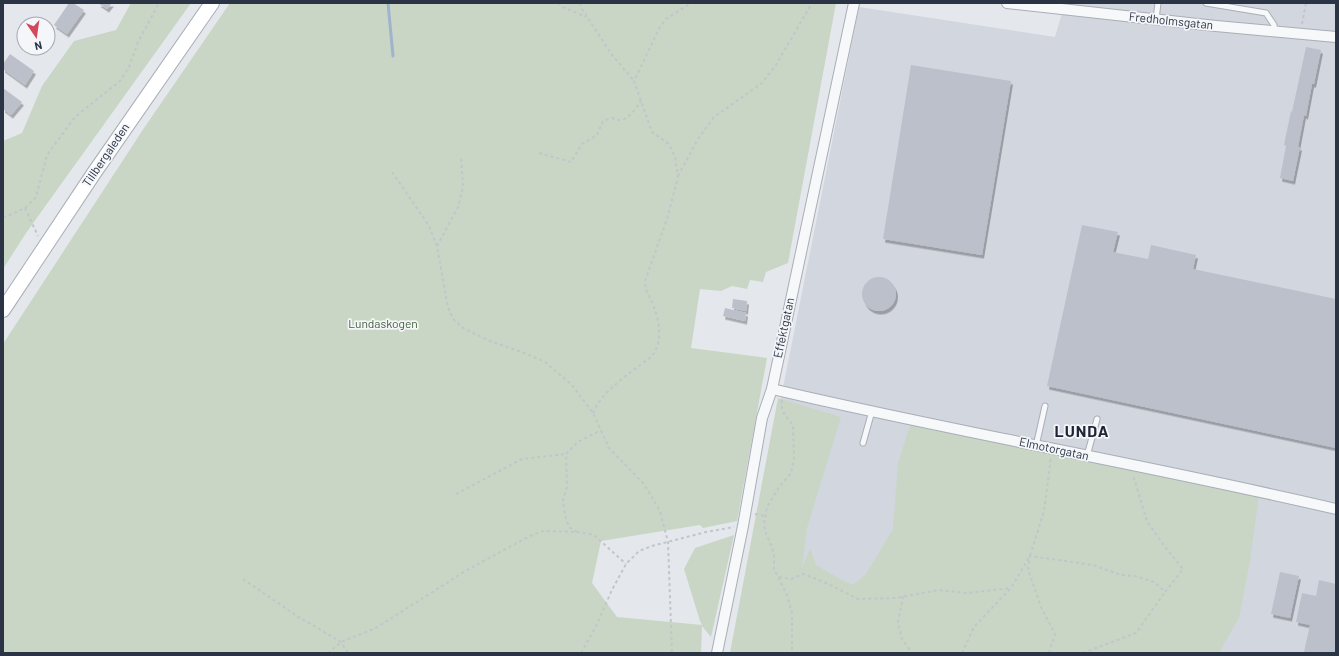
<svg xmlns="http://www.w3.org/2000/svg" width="1339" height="656" font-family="Barlow,sans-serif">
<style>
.built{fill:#d2d6de}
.green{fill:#c9d6c5}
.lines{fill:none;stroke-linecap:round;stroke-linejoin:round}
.stream{stroke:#9fb4cc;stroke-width:3}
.building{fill:#bbc0ca;filter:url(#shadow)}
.service-casing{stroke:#a9aeb7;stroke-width:7}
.minor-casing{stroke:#a9aeb7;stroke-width:12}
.secondary-casing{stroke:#a9aeb7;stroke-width:16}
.path{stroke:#c2c5cb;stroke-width:2;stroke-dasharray:3 3;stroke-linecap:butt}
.service{stroke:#f7f8fa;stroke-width:5}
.minor{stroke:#f7f8fa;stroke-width:10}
.secondary{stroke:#fff;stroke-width:14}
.labels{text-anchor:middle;stroke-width:3.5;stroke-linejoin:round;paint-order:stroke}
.street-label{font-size:12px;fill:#2b3445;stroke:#f4f6f9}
.park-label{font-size:12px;fill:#3f6138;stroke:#f4f6f9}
.district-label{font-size:16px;font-weight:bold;letter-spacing:1px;fill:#1d2536;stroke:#f4f6f9}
</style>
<defs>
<filter id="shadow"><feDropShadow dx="2" dy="3.5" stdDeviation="0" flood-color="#0004"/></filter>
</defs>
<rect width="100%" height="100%" fill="#e4e7ec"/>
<polygon class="built" points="1065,3 1336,3 1336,653 730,653 859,7 1055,37"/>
<g class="green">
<polygon points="131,3 191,3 26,233 3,269 3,141 22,133 42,86 74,41 116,30"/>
<polygon points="230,3 836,3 788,263 766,272 763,282 750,280 747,289 732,286 721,291 700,289 691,348 767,358 737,521 703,528 700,525 601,541 592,583 617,617 702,625 700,621 684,569 695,548 734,535 711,637 702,626 701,653 3,653 3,344 144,128"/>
<polygon points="778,398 841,417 807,528 802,568 810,548 816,565 842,580 853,585 866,574 893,529 898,463 911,423 1259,496 1250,561 1239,618 1221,649 1220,653 730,653"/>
</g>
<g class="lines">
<polyline class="stream" points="388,3 393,56"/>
</g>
<g class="building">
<polygon points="69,3 73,3 84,10 67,34 54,25"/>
<polygon points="98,3 112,3 107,9"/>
<polygon points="1306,47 1321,50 1314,84 1312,84 1306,116 1304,115 1298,147 1300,147 1293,181 1280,178 1286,146 1284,145 1291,111 1292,112"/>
<polygon points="10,54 34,71 25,85 3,69 3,64"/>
<polygon points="911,65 1011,81 982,255 883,239"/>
<polygon points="3,88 22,102 11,115 3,109"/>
<polygon points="1082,225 1118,232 1113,252 1148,259 1151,245 1196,255 1193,269 1336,299 1336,448 1047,386"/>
<circle cx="879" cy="294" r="17"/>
<polygon points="733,299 747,301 746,311 732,308"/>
<polygon points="725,308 746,313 745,321 723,316"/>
<polygon points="1280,572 1299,576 1290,618 1271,614"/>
<polygon points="1319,580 1336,584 1336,653 1304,652 1310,625 1296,622 1302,593 1316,596"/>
</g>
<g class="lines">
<g class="service-casing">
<g id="service">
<polyline points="1206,3 1266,13 1274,25 1275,31"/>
<polyline points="1156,19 1158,3"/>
<polyline points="863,443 872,411"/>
<polyline points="1036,446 1045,406"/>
<polyline points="1087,456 1097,419"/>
</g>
</g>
<g class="minor-casing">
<g id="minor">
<polyline points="1007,3 1216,26 1336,37"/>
<path d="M772 389C959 433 1149 465 1336 509"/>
<polyline points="717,653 743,526 762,418 772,389 854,3"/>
</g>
</g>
<g class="secondary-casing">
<polyline id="secondary" points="3,310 94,173 212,3"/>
</g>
<g class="path">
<polyline points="558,3 563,7 586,17"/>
<polyline points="580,3 582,9 612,55 634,81"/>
<polyline points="1302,24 1306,3"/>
<path d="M539 153 571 162 582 144 597 135 603 121 612 118C626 125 634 111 641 101"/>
<polyline points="392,172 429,226 437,246 448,308 454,320 463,328 490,341 527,354 545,362 572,385 593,413 609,448 644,484 660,511 668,542 672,653"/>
<polyline points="678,176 698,139 714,117 762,83 776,65 812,3"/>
<polyline points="25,208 38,236"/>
<polyline points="3,217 10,215 25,208 36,197 47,155 75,117 120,81 129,67 138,42 159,3"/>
<polyline points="437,246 458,207 463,187 461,156"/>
<path d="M782 400C780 411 787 418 793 425L794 460 791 473 779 487 767 507 764 524 765 531 772 547 774 556V569L787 595 792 613V649L794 653"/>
<path d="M593 413C601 391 633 371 651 357 663 344 660 323 654 307 651 297 645 293 645 281L667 219 678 177 675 157 669 144 652 132 634 81 660 27 666 19 691 3"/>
<polyline points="456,494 522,459 566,454"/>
<polyline points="755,514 765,516"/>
<polyline points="577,532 569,527 565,515 563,500 567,487 566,454 578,442 601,430"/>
<polyline points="779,577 791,579 803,574 824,582 858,599 895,598 939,590 967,593 1011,588"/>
<polyline points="243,579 297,616 341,642 348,653"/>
<polyline points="903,596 898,622 902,639 912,653"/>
<polyline points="328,653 341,642 376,628 467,570 530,536 543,531 578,532 594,535 626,564"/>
<polyline points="581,653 596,626 612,590 626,564 639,551 652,546 706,532 734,527"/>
<polyline points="962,653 974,627 1011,588 1030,556 1044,511 1051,457"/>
<polyline points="1049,653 1055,634 1041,607 1028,569 1030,556 1093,565 1121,575 1135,576 1154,582 1165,592 1183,569 1165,547 1147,521 1133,475"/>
<polyline points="1083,653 1136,633 1165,592"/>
</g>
<use href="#service" class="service"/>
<use href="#minor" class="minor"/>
<use href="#secondary" class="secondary"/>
</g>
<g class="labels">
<g class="street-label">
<text transform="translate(1171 21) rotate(6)" y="4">Fredholmsgatan</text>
<text transform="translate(106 155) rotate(-56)" y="4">Tillbergaleden</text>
<text transform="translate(784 328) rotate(-78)" y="4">Effektgatan</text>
<text transform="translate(1054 449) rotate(12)" y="4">Elmotorgatan</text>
</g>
<g class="park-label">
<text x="383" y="328">Lundaskogen</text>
</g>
<g class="district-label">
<text x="1082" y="437">LUNDA</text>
</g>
</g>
<rect width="1339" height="656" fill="none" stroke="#2b3445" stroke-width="8"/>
<g transform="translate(36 36) rotate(167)"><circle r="19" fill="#f4f6f9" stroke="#a4a8b1"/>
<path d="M0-3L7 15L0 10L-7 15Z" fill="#d1495b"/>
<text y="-6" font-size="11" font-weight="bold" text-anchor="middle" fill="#2b3445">N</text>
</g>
</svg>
